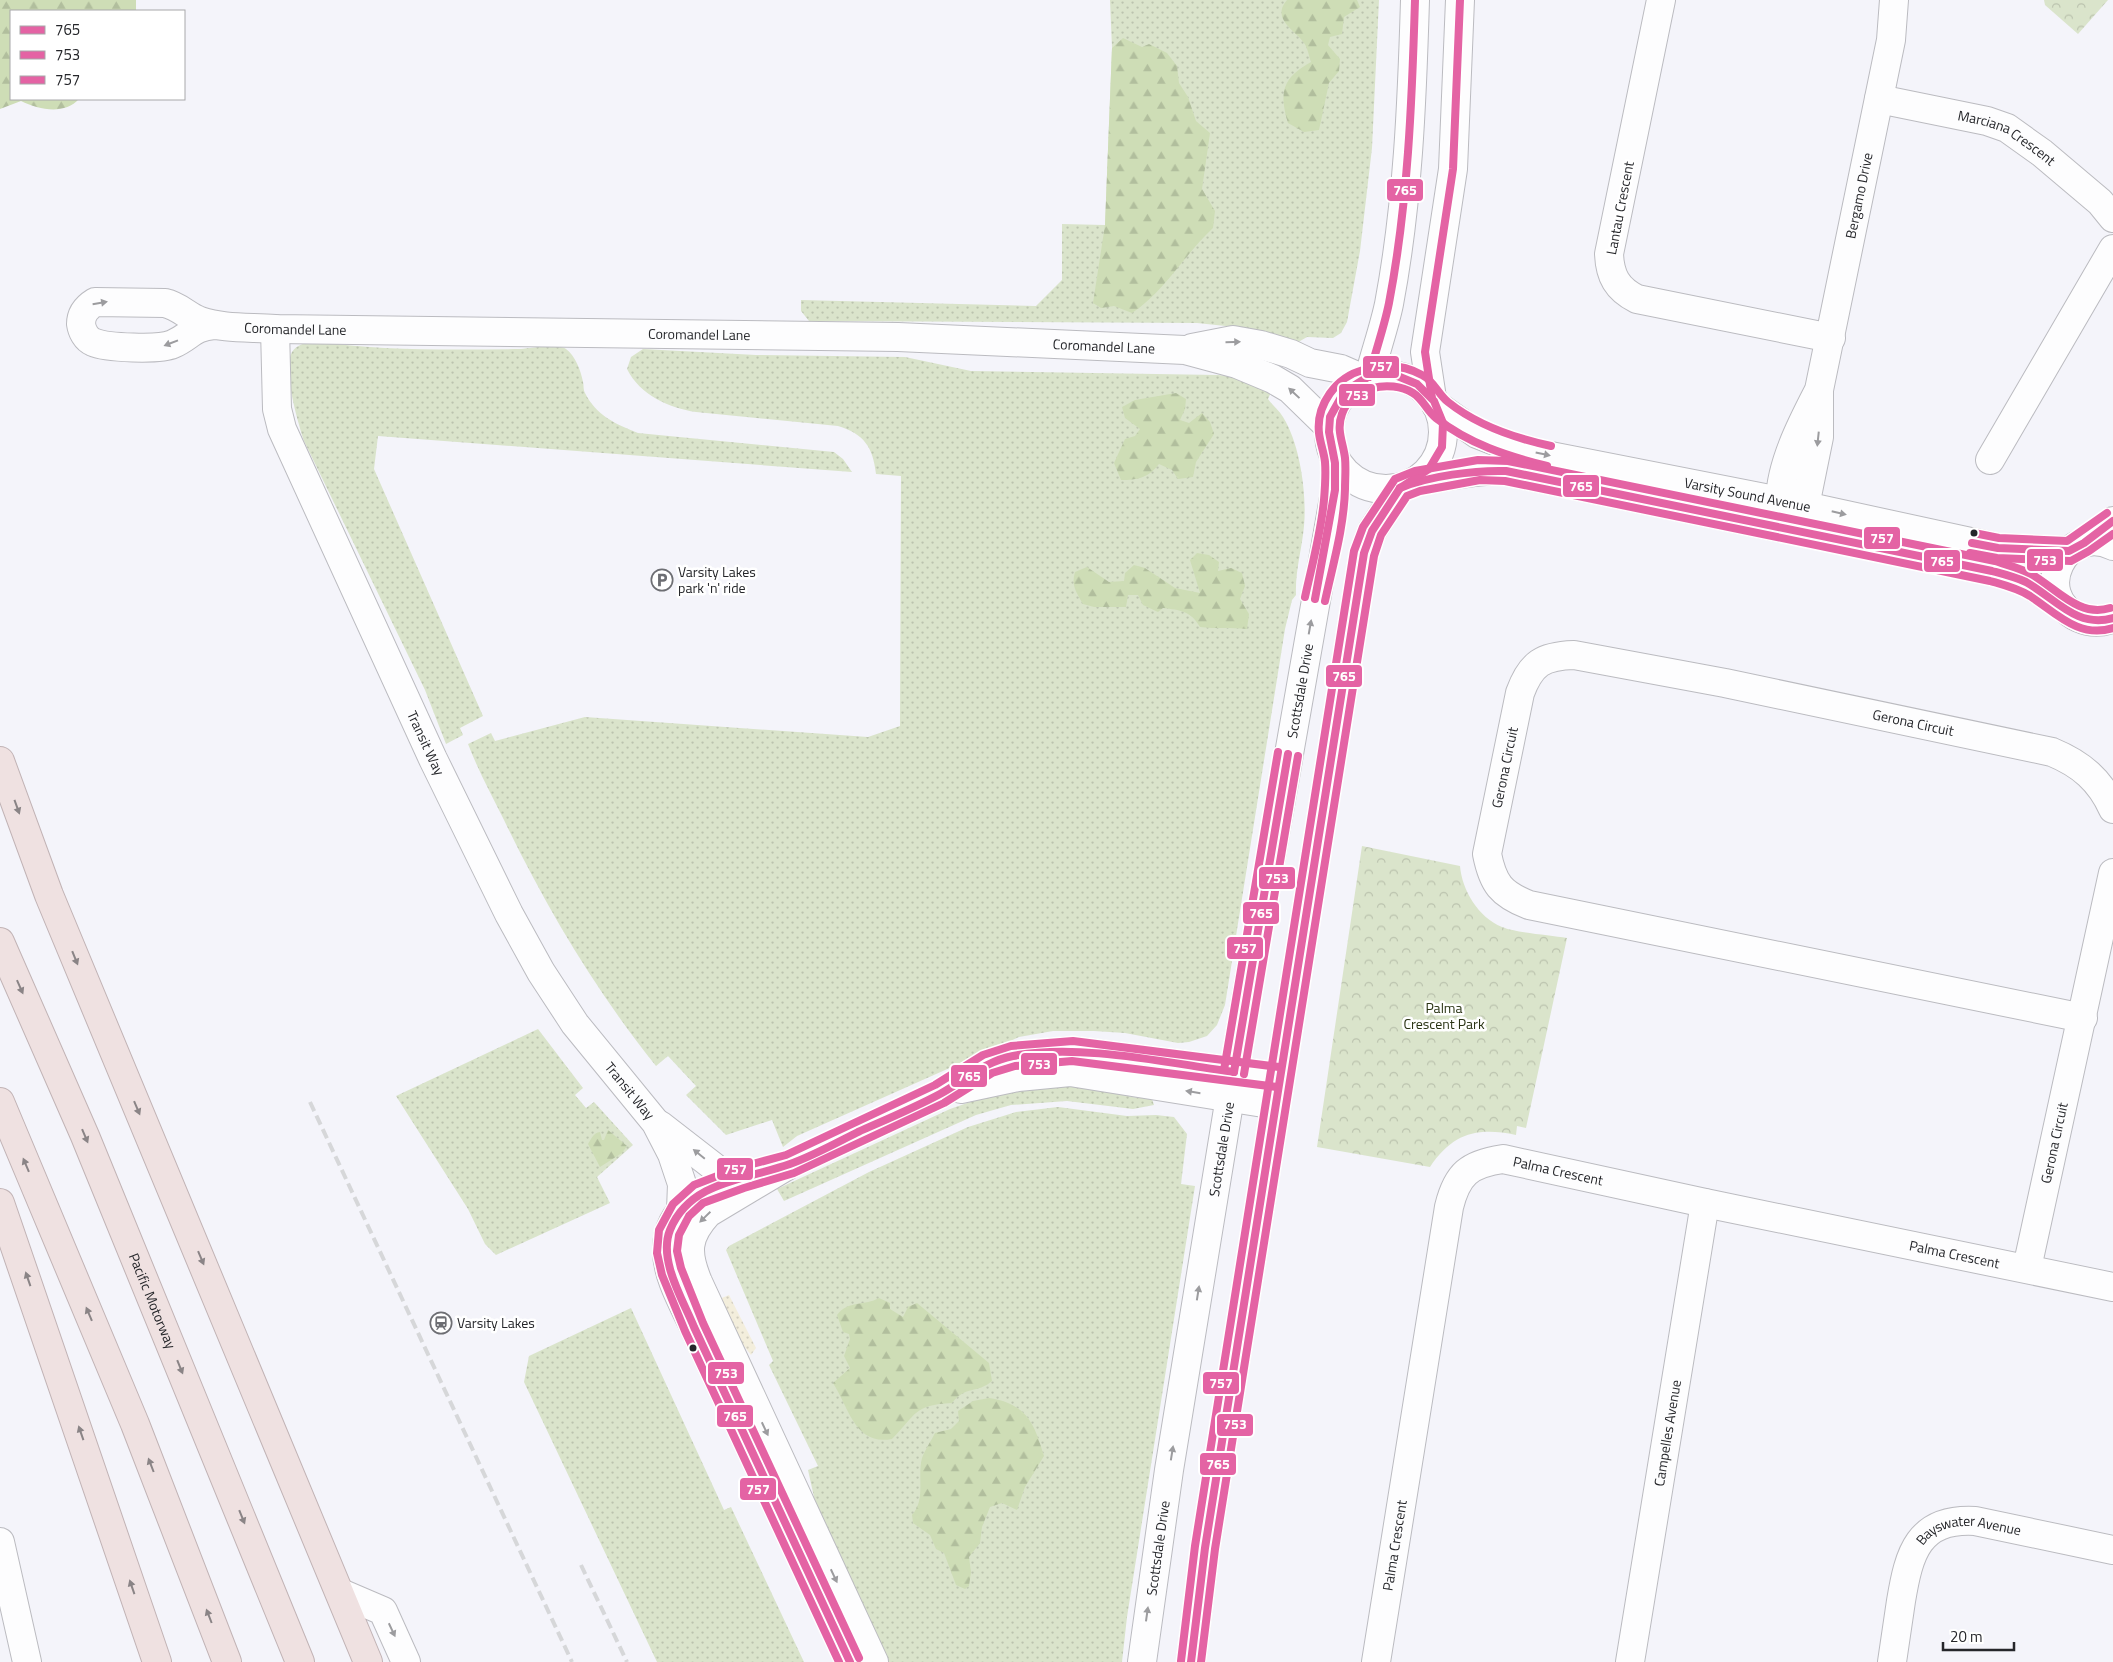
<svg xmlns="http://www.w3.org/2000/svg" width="2113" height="1662" font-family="'Titillium Web',sans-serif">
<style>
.grass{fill:url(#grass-dots)}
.forest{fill:url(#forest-firs)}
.sand{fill:url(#sand-dots)}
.park{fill:url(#park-crowns)}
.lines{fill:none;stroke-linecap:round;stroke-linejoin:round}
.minor-casing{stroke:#bbbbc0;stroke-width:30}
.tertiary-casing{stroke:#bbbbc0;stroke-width:30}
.secondary-casing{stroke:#bbbbc0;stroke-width:30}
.motorway-casing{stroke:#c1b3b5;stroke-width:30}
.minor{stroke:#fdfdfe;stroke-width:28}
.tertiary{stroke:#fdfdfe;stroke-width:28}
.secondary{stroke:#fdfdfe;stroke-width:28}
.motorway{stroke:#efe1e1;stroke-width:28}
.rail{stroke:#d6d7d9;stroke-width:4;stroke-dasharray:10 5;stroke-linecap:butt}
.bus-1-casing{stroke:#fff;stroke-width:11}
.bus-2-casing{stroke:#fff;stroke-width:11}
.bus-3-casing{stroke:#fff;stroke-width:11}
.bus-1{stroke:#e463a4;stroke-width:8}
.bus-2{stroke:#e463a4;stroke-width:8}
.bus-3{stroke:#e463a4;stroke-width:8}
.oneway{fill:#9c9c9f}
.oneway2{fill:#8a8486}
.bus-dot{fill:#25262a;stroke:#fff;stroke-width:2}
.labels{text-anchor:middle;stroke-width:5;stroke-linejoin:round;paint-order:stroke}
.street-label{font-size:14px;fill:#25262a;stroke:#fff}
.poi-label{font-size:14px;fill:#25262a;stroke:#fff;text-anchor:start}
.park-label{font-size:14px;fill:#293313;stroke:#fff}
.line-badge{stroke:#fff;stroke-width:2}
.badge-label{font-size:14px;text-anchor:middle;font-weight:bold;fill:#fff}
</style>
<defs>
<pattern id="grass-dots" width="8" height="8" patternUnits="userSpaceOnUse" patternTransform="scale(1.25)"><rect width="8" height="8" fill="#dae4cb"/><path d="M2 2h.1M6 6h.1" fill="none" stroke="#bbc3ae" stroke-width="1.8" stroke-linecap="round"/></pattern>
<pattern id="forest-firs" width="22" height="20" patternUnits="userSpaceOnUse" patternTransform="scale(1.25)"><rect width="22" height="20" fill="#ceddb6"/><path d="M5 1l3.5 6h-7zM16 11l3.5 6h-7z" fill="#b1be9d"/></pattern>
<pattern id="sand-dots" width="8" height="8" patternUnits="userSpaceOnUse" patternTransform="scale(1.25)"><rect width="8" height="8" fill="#f3eedc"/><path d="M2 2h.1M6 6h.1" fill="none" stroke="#d0ccbd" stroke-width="1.8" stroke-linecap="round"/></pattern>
<pattern id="park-crowns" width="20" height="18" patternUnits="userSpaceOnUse" patternTransform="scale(1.25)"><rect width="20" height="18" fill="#dae4cb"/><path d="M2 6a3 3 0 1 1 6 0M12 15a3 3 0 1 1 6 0" fill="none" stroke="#bbc3ae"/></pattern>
</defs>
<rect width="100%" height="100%" fill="#f4f4fa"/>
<g class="grass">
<polygon points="1110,0 1379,0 1372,148 1360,251 1347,322 1341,333 1333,338 1307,337 1295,344 1235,327 1197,323 809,321 801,311 801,300 1036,306 1062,280 1062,224 1105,225 1112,48"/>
<path d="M312 341C380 351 452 350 521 349 530 348 559 344 566 349 575 355 581 371 583 382 584 386 583 389 585 393 596 415 615 424 638 433L834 452 843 459 852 472 378 436 374 469 483 716 460 728 463 735 446 744 425 690 304 441C298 422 282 369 292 352 297 345 304 343 312 341Z"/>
<path d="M643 349 756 355 905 357 971 371 1218 375 1236 377 1272 390 1268 399C1272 405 1279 410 1283 417 1300 444 1307 494 1304 526 1302 549 1295 571 1296 595L1292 600 1285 629 1225 1005 1217 1025 1207 1036 1189 1042 1178 1043 1125 1033 1094 1031H1053L1019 1037 797 1136 783 1147 772 1120 726 1135 686 1095 696 1086 668 1056 656 1066C595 990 546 907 504 820 491 794 478 770 468 744L491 733 495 741 585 717 868 737 900 726 901 476 876 474C873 447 864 434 838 426L696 412C669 408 640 395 627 369L631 357Z"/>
<polygon points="538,1029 583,1088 575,1095 586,1108 594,1102 633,1145 597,1177 610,1203 496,1255 485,1244 468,1209 396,1096"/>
<polygon points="1060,1086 1092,1086 1132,1097 1152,1099 1154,1105 1133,1109 1067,1101 1011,1105 976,1115 784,1201 777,1189 950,1109 993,1094"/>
<polygon points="1058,1107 1127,1116 1156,1115 1174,1117 1187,1134 1181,1184 1195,1186 1127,1617 1122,1662 884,1662 820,1524 808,1470 818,1466 769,1365 773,1361 726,1250 729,1246 869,1172 968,1127 1016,1112"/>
<polygon points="631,1308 724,1510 731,1507 804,1662 657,1662 524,1382 529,1356"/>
</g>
<g class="forest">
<path d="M0 0H136V11H11V99H79C65 115 39 110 21 101L0 109Z"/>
<path d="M1287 0H1357L1360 7 1344 17 1342 34 1330 37 1328 45 1340 59 1339 71 1329 83 1319 130 1304 132 1288 123C1279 92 1282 78 1311 62 1309 57 1308 48 1304 43 1297 32 1270 19 1287 0Z"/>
<path d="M1123 38 1142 47 1149 44 1167 53 1177 66 1179 83 1188 97 1196 121 1210 133 1202 189 1215 211 1213 228C1184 255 1165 291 1132 313L1114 306 1101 308 1093 303 1105 225 1112 48Z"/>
<path d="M1176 393 1186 399 1185 409 1180 420 1189 423 1202 413 1210 422 1214 434 1196 462 1193 477 1178 479 1172 470 1159 464C1148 478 1138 480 1121 480L1114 463 1125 439 1135 436 1140 429 1125 418 1122 407 1135 400Z"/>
<path d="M1197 553 1209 555 1219 562 1218 571 1231 568 1242 573 1245 586 1240 599 1249 614 1247 629C1231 627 1215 629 1200 627 1191 611 1180 610 1163 608L1158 612 1143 605 1138 595H1128L1126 607H1094L1083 604C1076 592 1071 585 1075 572L1087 567 1109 582 1124 581 1125 573 1134 565 1145 568 1175 588 1200 593 1190 560Z"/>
<path d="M608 1130 627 1146 622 1153 600 1167 588 1144C592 1138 593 1133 600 1132L602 1140H604Z"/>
<path d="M879 1298 890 1303V1309L903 1317 908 1307 917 1303 989 1363 992 1381C977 1394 966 1385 952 1403 913 1405 917 1414 892 1439 855 1446 849 1408 833 1383L850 1368 844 1356 850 1339 849 1334 843 1332 837 1315C848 1300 865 1306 879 1298Z"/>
<path d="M989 1398C1027 1404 1034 1423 1044 1456L1025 1487 1017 1510 1002 1503 990 1507 982 1527 980 1543 969 1557 971 1572 969 1586 965 1589 956 1585 944 1553 936 1549 930 1535 913 1523 912 1515C926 1500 917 1477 922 1458 925 1450 931 1441 935 1433L951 1429 959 1421 958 1411 973 1401Z"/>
</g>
<polygon class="sand" points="729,1295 756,1348 751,1355 736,1336 717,1300"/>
<g class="park">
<polygon points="2044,0 2108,0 2078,34 2045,5"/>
<path d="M1362 846 1460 866C1462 890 1478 917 1502 927 1517 933 1550 935 1567 938L1526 1128 1517 1126 1516 1135C1477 1127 1453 1133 1430 1167L1317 1147Z"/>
</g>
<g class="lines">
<g class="minor-casing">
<g id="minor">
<path d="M1661 0 1609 254C1610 276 1617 289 1637 299L1831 338"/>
<path id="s1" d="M1879 99 1987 121 2007 128 2042 153 2100 202 2113 218"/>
<path id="s2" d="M214 325C192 327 191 336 173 344 160 350 106 348 93 342 86 339 82 331 81 324 81 313 87 307 95 302L165 303C179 306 187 316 200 321 223 329 250 327 275 329L898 337 1185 350 1237 364 1273 379 1290 389 1329 427"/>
<path id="s3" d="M275 329 277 409 282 429 433 759 509 914 541 972 575 1024 656 1123 672 1154 682 1184 681 1210"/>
<polyline points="1192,348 1233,340 1261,345 1291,354 1310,363 1341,369 1364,379"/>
<polyline points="1990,460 2113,249"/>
<path d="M1784 523C1783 516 1780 508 1780 500 1781 464 1801 425 1817 394"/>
<path id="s4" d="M1789 524 1805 506 1819 437V390L1891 40 1894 0"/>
<path id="s5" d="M2083 1018 1529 905C1501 894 1493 884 1487 854L1520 693C1531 663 1543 656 1574 655L1725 683 2052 752C2081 764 2100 780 2113 809"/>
<polyline points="961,1089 1018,1077 1070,1072 1276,1105"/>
<polyline points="660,1125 718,1170 741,1178"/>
<path d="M743 1177C707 1188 666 1206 667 1251 667 1277 684 1305 694 1327L850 1662"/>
<path id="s6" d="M2027 1268 2113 873"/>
<path d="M874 1662 698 1282C686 1253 686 1237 708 1213L790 1164 940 1094 988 1064 1013 1056 1072 1051 1280 1077"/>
<path id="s7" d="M1376 1662 1449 1207C1457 1174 1469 1164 1503 1159L1705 1203 2113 1287"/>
<path id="s8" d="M1630 1662 1705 1203"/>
<path id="s9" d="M1892 1662C1895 1642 1898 1622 1901 1601 1909 1553 1918 1518 1975 1521L2113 1550"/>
</g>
</g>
<g class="tertiary-casing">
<g id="tertiary">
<path id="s10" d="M1436 405 1477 434 1515 449 1805 506 1998 548 2069 551"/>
<path d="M1417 481C1447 477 1475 469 1506 471L1992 571 2025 581 2062 605"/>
<polyline points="2084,543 2113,521"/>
<path d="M2113 546C2066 522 2029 594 2079 618 2090 623 2103 623 2113 618"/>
</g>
</g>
<g class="secondary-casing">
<g id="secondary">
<circle cx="1386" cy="432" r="57"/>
<path d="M1369 377C1375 353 1384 328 1389 304 1408 203 1412 102 1415 0"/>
<polyline points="1432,398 1425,352 1453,169 1460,0"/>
<polyline points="0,1542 27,1662"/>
<polyline points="341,1593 383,1611 406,1662"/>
<path id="s11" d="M1142 1662 1169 1470 1247 993 1335 492V459"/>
<polyline points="1191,1662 1205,1548 1364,553 1372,531 1400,488"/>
</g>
</g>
<g class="motorway-casing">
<g id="motorway">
<polyline points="0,761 49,895 368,1662"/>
<path id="s12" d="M0 942 85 1136 300 1662"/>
<polyline points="0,1102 135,1424 227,1662"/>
<polyline points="0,1203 157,1662"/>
</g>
</g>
<use href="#minor" class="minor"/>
<use href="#tertiary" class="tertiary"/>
<use href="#secondary" class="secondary"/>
<use href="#motorway" class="motorway"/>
<g class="rail">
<polyline points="310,1102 572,1662"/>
<polyline points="581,1565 627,1662"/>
</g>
<g class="bus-1-casing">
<g id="bus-1">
<path d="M1369 377C1375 352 1384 328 1389 303 1408 204 1412 101 1415 0"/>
<polyline points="1432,398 1425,352 1453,169 1460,0"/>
<path d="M1400 488C1429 476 1475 470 1506 471L1992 571C2003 574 2015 577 2026 582 2055 598 2077 629 2113 618"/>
<polyline points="1972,543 1998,548 2069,551 2084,543 2113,521"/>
<polyline points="1315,599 1335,490 1335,463 1329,432 1330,417 1344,392 1371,375 1395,375 1417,384 1434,401 1443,423 1442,447 1429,469 1400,488"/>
<polyline points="1234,1072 1288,754"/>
<path d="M850 1662 694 1327C683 1300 658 1260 670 1230 690 1181 745 1180 790 1164 813 1156 836 1143 858 1132 885 1120 914 1108 940 1094 964 1081 985 1061 1013 1056 1079 1043 1167 1063 1234 1072"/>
<polyline points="1191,1662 1205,1548 1364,553 1372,531 1400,488"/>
</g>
</g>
<g class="bus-2-casing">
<g id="bus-2">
<polyline points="1970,553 1997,558 2071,561 2089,551 2113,534"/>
<path d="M1325 601C1333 564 1344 527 1345 489 1345 479 1346 468 1345 458 1343 442 1336 430 1342 414 1351 387 1390 379 1413 393 1423 399 1427 411 1436 418 1469 444 1507 456 1547 466"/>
<polyline points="1244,1074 1298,756"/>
<polyline points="859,1658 703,1323 681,1268 677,1251 679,1235 689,1216 703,1203 744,1188 794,1173 944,1103 992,1073 1015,1066 1072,1061 1277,1087"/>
<path d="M1201 1662 1215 1549 1374 556 1381 535 1407 496 1420 491 1480 480 1505 481 1990 581C2004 585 2017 588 2030 596 2056 613 2079 639 2113 628"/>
</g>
</g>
<g class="bus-3-casing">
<g id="bus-3">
<polyline points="1974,533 1999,538 2067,541 2107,513"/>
<path d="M1305 597C1312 565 1321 533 1324 500 1325 488 1326 475 1325 462 1324 452 1320 443 1319 433 1316 405 1336 377 1363 370 1383 364 1404 365 1422 375 1434 381 1438 394 1448 402 1478 426 1514 438 1551 446"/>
<polyline points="1224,1070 1278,752"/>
<path d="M1181 1661 1195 1546 1354 551 1363 527 1395 479 1415 471 1478 460 1508 461 1995 561C2007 565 2020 568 2031 574 2056 588 2079 618 2110 608"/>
<polyline points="839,1662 685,1331 662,1275 657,1253 659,1230 673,1204 694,1185 738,1168 786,1155 935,1085 983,1055 1011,1046 1073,1041 1279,1067"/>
</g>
</g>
<use href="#bus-1" class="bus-1"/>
<use href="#bus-2" class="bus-2"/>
<use href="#bus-3" class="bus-3"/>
</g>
<defs><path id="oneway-solid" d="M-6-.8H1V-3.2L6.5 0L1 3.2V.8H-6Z" transform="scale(1.25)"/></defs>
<g class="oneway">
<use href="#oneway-solid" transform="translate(100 303) rotate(-10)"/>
<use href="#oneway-solid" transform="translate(1233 342) rotate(-1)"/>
<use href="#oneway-solid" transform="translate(171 343) rotate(159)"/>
<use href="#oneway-solid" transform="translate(1294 393) rotate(-137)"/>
<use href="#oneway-solid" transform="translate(1818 439) rotate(96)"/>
<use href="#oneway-solid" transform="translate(1543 454) rotate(12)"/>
<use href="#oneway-solid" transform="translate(1839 513) rotate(13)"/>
<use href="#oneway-solid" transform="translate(1310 627) rotate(-80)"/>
<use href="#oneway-solid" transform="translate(1193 1092) rotate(-171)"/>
<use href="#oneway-solid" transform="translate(699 1154) rotate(-141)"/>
<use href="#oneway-solid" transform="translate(705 1217) rotate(136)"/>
<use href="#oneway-solid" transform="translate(1198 1293) rotate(-81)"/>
<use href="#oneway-solid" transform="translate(765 1429) rotate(65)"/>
<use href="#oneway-solid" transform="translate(1172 1453) rotate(-81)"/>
<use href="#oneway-solid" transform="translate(834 1576) rotate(65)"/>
<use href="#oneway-solid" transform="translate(1147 1614) rotate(-82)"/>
<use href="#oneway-solid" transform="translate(392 1630) rotate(65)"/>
</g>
<g class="oneway2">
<use href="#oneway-solid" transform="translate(17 807) rotate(70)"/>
<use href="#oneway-solid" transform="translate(75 958) rotate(68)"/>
<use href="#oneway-solid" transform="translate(20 987) rotate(66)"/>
<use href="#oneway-solid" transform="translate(137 1108) rotate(67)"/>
<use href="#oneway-solid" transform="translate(85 1136) rotate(67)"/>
<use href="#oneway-solid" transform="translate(26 1165) rotate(-113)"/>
<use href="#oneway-solid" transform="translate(201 1258) rotate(67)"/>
<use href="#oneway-solid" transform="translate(28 1279) rotate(-109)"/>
<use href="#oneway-solid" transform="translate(89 1314) rotate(-113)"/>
<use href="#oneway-solid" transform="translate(180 1367) rotate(68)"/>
<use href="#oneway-solid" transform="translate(81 1433) rotate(-109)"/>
<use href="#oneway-solid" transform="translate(151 1465) rotate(-111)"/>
<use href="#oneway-solid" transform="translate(242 1517) rotate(68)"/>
<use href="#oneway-solid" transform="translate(132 1587) rotate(-109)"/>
<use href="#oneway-solid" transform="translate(209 1616) rotate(-111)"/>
</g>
<defs>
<g id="parking-ring" transform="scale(1.125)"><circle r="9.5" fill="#fff" stroke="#6d6e73" stroke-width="1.5"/><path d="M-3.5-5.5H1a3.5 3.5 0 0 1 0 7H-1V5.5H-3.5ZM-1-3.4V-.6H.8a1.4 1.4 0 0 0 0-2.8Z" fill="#6d6e73"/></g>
<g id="station-ring" transform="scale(1.125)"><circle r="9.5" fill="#fff" stroke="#6d6e73" stroke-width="1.5"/><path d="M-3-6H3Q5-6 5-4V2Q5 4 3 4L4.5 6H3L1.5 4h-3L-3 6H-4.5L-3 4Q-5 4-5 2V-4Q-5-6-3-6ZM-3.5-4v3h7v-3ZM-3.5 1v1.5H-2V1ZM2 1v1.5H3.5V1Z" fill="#6d6e73"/></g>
</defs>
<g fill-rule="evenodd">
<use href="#parking-ring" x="662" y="580"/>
<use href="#station-ring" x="441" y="1323"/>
</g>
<g class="bus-dot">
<circle cx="1974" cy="533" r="4.5"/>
<circle cx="693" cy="1348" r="4.5"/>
</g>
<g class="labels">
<g class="street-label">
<text dy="5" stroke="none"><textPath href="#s1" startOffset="135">Marciana Crescent</textPath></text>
<text dy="5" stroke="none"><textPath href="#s4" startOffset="340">Bergamo Drive</textPath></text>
<text transform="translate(1620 208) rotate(-79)" y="5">Lantau Crescent</text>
<text dy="5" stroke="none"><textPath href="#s2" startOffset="382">Coromandel Lane</textPath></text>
<text dy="5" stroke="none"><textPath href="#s2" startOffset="786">Coromandel Lane</textPath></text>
<text dy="5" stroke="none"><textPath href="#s2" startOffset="1191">Coromandel Lane</textPath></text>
<text dy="5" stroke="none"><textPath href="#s10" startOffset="328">Varsity Sound Avenue</textPath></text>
<text dy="5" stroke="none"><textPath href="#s11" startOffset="984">Scottsdale Drive</textPath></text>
<text dy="5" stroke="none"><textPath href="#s5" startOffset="1218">Gerona Circuit</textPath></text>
<text dy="5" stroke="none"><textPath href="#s3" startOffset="446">Transit Way</textPath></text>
<text dy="5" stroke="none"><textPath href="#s5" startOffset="724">Gerona Circuit</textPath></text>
<text dy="5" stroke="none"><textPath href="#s3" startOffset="851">Transit Way</textPath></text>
<text dy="5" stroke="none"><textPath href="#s6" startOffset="128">Gerona Circuit</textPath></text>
<text dy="5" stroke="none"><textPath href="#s11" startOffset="519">Scottsdale Drive</textPath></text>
<text dy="5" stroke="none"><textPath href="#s7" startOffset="596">Palma Crescent</textPath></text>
<text dy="5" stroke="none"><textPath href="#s7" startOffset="1001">Palma Crescent</textPath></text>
<text dy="5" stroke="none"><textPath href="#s12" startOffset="390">Pacific Motorway</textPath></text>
<text dy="5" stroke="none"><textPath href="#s8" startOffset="232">Campelles Avenue</textPath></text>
<text dy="5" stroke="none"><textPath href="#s9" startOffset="178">Bayswater Avenue</textPath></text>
<text dy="5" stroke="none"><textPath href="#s7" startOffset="118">Palma Crescent</textPath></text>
<text dy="5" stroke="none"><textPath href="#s11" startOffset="115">Scottsdale Drive</textPath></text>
</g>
<g class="poi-label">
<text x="678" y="577">Varsity Lakes<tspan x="678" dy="16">park 'n' ride</tspan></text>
<text x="457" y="1328">Varsity Lakes</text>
</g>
<g class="park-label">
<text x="1444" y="1013">Palma<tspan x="1444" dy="16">Crescent Park</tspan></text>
</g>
</g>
<g class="line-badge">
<rect x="1386" y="178" width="38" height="24" rx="5" fill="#e463a4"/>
<rect x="1362" y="355" width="38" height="24" rx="5" fill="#e463a4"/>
<rect x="1338" y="383" width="38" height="24" rx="5" fill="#e463a4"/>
<rect x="1562" y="474" width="38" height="24" rx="5" fill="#e463a4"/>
<rect x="1863" y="526" width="38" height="24" rx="5" fill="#e463a4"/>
<rect x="2026" y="548" width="38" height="24" rx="5" fill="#e463a4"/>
<rect x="1923" y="549" width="38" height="24" rx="5" fill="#e463a4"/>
<rect x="1325" y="664" width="38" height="24" rx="5" fill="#e463a4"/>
<rect x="1258" y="866" width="38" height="24" rx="5" fill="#e463a4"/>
<rect x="1242" y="901" width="38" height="24" rx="5" fill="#e463a4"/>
<rect x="1226" y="936" width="38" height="24" rx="5" fill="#e463a4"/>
<rect x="1020" y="1052" width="38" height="24" rx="5" fill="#e463a4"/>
<rect x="950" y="1064" width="38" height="24" rx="5" fill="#e463a4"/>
<rect x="716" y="1157" width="38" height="24" rx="5" fill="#e463a4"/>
<rect x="707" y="1361" width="38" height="24" rx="5" fill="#e463a4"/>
<rect x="1202" y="1371" width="38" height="24" rx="5" fill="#e463a4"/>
<rect x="716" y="1404" width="38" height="24" rx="5" fill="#e463a4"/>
<rect x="1216" y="1413" width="38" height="24" rx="5" fill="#e463a4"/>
<rect x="1199" y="1452" width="38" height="24" rx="5" fill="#e463a4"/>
<rect x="739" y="1477" width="38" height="24" rx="5" fill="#e463a4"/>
</g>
<g class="badge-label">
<text x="1405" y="195">765</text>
<text x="1381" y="371">757</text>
<text x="1357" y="400">753</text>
<text x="1581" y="491">765</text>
<text x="1882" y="543">757</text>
<text x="2045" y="565">753</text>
<text x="1942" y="566">765</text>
<text x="1344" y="681">765</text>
<text x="1277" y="883">753</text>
<text x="1261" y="918">765</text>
<text x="1245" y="953">757</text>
<text x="1039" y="1069">753</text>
<text x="969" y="1081">765</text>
<text x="735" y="1174">757</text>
<text x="726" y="1378">753</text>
<text x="1221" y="1388">757</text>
<text x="735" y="1421">765</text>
<text x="1235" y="1429">753</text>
<text x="1218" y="1469">765</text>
<text x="758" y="1494">757</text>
</g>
<rect x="10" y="10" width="175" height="90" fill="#ffffff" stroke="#a8a8aa"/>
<rect x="20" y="26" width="25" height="8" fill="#e463a4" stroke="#a8a8aa"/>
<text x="55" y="35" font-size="15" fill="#25262a">765</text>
<rect x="20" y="51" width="25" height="8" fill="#e463a4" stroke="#a8a8aa"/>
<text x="55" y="60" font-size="15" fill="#25262a">753</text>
<rect x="20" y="76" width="25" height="8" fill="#e463a4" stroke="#a8a8aa"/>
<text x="55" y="85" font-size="15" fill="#25262a">757</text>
<path d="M1943 1642v8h71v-8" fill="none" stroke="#25262a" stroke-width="2.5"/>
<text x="1950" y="1642" font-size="15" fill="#25262a" stroke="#ffffff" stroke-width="4" paint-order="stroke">20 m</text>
</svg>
